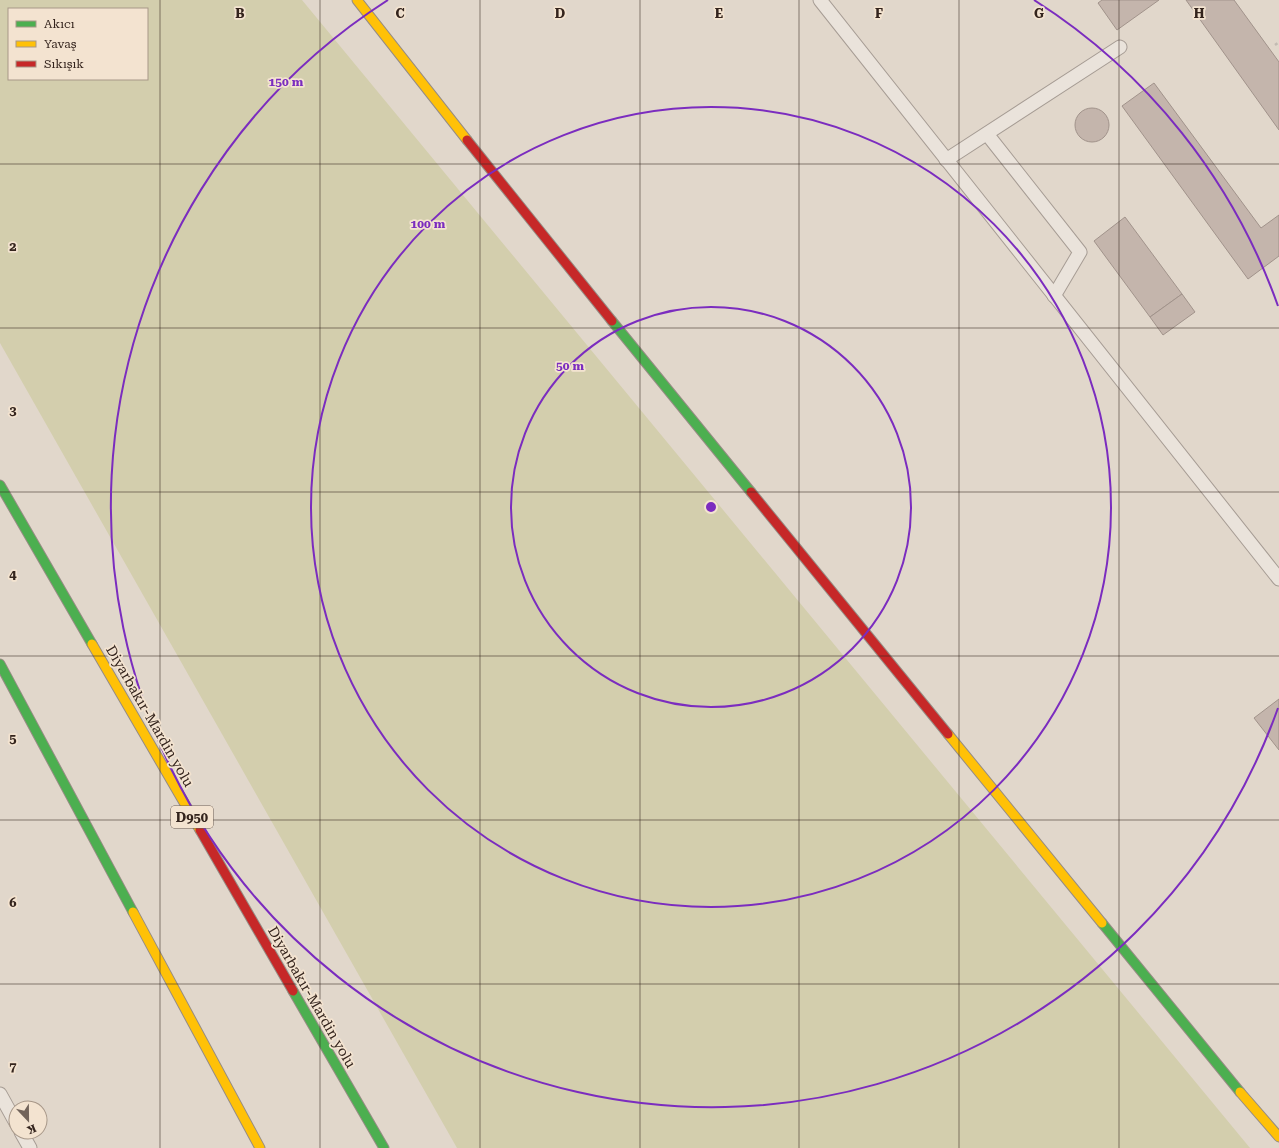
<svg xmlns="http://www.w3.org/2000/svg" width="1279" height="1148" font-family="'Roboto Serif',serif">
<style>
.green{fill:#d3cead;fill-rule:evenodd}
.building{fill:#c4b5ac;stroke:#a1938b}
.lines{fill:none;stroke-linecap:round;stroke-linejoin:round}
.lane-casing{stroke:#a69c94;stroke-width:15}
.fast-casing{stroke:#968c84;stroke-width:11}
.slow-casing{stroke:#968c84;stroke-width:11}
.jam-casing{stroke:#968c84;stroke-width:11}
.path{stroke:#c2bab2;stroke-width:2.5;stroke-dasharray:3 2;stroke-linecap:butt}
.lane{stroke:#eae3db;stroke-width:13}
.fast{stroke:#4caf50;stroke-width:9}
.slow{stroke:#ffc107;stroke-width:9}
.jam{stroke:#c62828;stroke-width:9}
.grid{fill:none;stroke:#34241d;stroke-width:1;stroke-opacity:0.55}
.ring{fill:none;stroke:#7b2cbf;stroke-width:2}
.labels{text-anchor:middle;stroke-width:3.5;stroke-linejoin:round;paint-order:stroke}
.shield{fill:#f3e3d0;stroke:#6d5d53;stroke-width:1}
.shield-label{font-size:13px;font-weight:bold;fill:#34241d}
.street-label{font-size:14px;fill:#34241d;stroke:#f3e3d0}
.grid-label{font-size:13px;text-anchor:middle;font-weight:bold;fill:#34241d;stroke:#f3e3d0;stroke-width:3.5;stroke-linejoin:round;paint-order:stroke}
.centre{fill:#7b2cbf;stroke:#f3e3d0;stroke-width:2}
.ring-label{font-size:12px;text-anchor:middle;font-weight:bold;fill:#7b2cbf;stroke:#f3e3d0;stroke-width:3.5;stroke-linejoin:round;paint-order:stroke}
</style>
<rect width="100%" height="100%" fill="#e1d7cb"/>
<path class="green" d="M0 0H302L1250 1148H457L0 343ZM9 9H147V79H9Z"/>
<g class="building">
<polygon points="1102,0 1159,0 1117,30 1098,3"/>
<polygon points="1186,0 1234,0 1279,62 1279,130"/>
<polygon points="1154,83 1261,228 1279,215 1279,256 1248,279 1122,106"/>
<circle cx="1092" cy="125" r="17"/>
<polygon points="1125,217 1182,294 1150,317 1094,241"/>
<polygon points="1182,294 1195,312 1163,335 1150,317"/>
<polygon points="1279,699 1279,750 1254,718"/>
</g>
<g class="lines">
<g class="lane-casing">
<g id="lane">
<polyline points="820,0 1279,579"/>
<polyline points="987,134 1080,252 1054,296"/>
<polyline points="946,160 1120,47"/>
<polyline points="0,1094 16,1123"/>
<polyline points="21,1132 30,1148"/>
</g>
</g>
<g class="fast-casing">
<g id="fast">
<polyline points="612,321 751,492"/>
<polyline points="0,485 92,644"/>
<polyline points="0,664 133,912"/>
<polyline points="1102,923 1240,1092"/>
<polyline points="293,991 384,1148"/>
</g>
</g>
<g class="slow-casing">
<g id="slow">
<polyline points="357,0 467,140"/>
<polyline points="92,644 200,830"/>
<polyline points="948,734 1102,923"/>
<polyline points="133,912 260,1148"/>
<polyline points="1240,1092 1279,1137"/>
</g>
</g>
<g class="jam-casing">
<g id="jam">
<polyline points="467,140 612,321"/>
<polyline points="751,492 948,734"/>
<polyline points="200,830 293,991"/>
</g>
</g>
<polyline class="path" points="1275,45 1279,42"/>
<use href="#lane" class="lane"/>
<use href="#fast" class="fast"/>
<use href="#slow" class="slow"/>
<use href="#jam" class="jam"/>
</g>
<path class="grid" d="M160 0V1148M320 0V1148M480 0V1148M640 0V1148M799 0V1148M959 0V1148M1119 0V1148M0 164H1279M0 328H1279M0 492H1279M0 656H1279M0 820H1279M0 984H1279"/>
<g class="ring">
<circle cx="711" cy="507" r="200"/>
<circle cx="711" cy="507" r="400"/>
<path d="M1278 708A601 601 0 1 1 388 0M1034 0A601 601 0 0 1 1278 306"/>
</g>
<g class="labels">
<rect class="shield" x="171" y="806" width="42" height="22" rx="3"/>
<g class="shield-label">
<text x="192" y="822">D950</text>
</g>
<g class="street-label">
<text transform="translate(150 716) rotate(60)" y="5">Diyarbakır-Mardin yolu</text>
<text transform="translate(312 997) rotate(60)" y="5">Diyarbakır-Mardin yolu</text>
</g>
</g>
<g class="grid-label">
<text x="240" y="18">B</text>
<text x="400" y="18">C</text>
<text x="560" y="18">D</text>
<text x="719" y="18">E</text>
<text x="879" y="18">F</text>
<text x="1039" y="18">G</text>
<text x="1199" y="18">H</text>
<text x="13" y="251">2</text>
<text x="13" y="415">3</text>
<text x="13" y="579">4</text>
<text x="13" y="743">5</text>
<text x="13" y="907">6</text>
<text x="13" y="1071">7</text>
</g>
<circle cx="711" cy="507" r="6" class="centre"/>
<g class="ring-label">
<text x="286" y="86">150 m</text>
<text x="428" y="228">100 m</text>
<text x="570" y="370">50 m</text>
</g>
<rect x="8" y="8" width="140" height="72" fill="#f3e3d0" stroke="#a79788"/>
<rect x="16" y="21" width="20" height="6" fill="#4caf50" stroke="#a79788"/>
<text x="44" y="28" font-size="12" fill="#34241d">Akıcı</text>
<rect x="16" y="41" width="20" height="6" fill="#ffc107" stroke="#a79788"/>
<text x="44" y="48" font-size="12" fill="#34241d">Yavaş</text>
<rect x="16" y="61" width="20" height="6" fill="#c62828" stroke="#a79788"/>
<text x="44" y="68" font-size="12" fill="#34241d">Sıkışık</text>
<g transform="translate(28 1120) rotate(158)"><circle r="19" fill="#f3e3d0" stroke="#a79788"/>
<path d="M0-3L7 15L0 10L-7 15Z" fill="#71635a"/>
<text y="-6" font-size="11" font-weight="bold" text-anchor="middle" fill="#34241d">K</text>
</g>
</svg>
